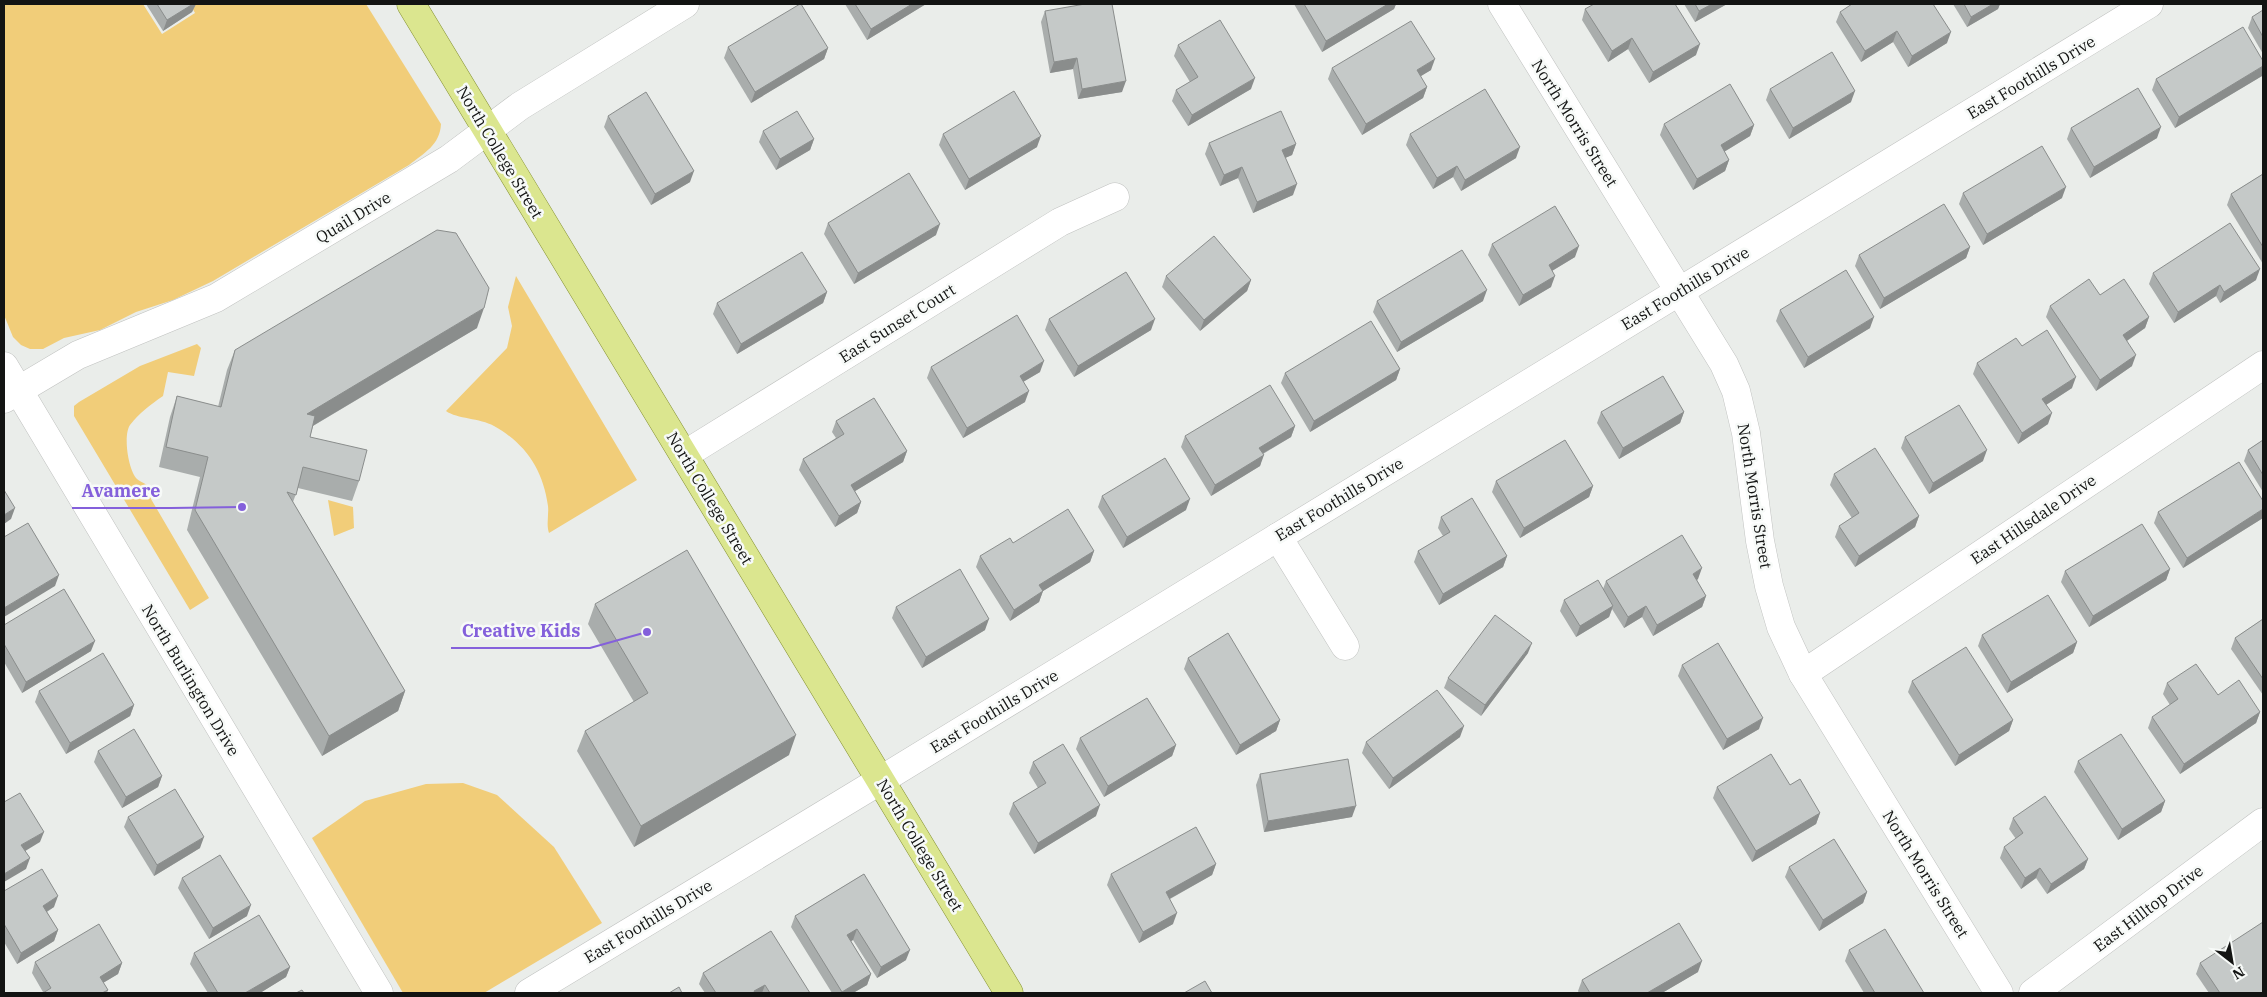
<svg xmlns="http://www.w3.org/2000/svg" width="2267" height="997" font-family="'IBM Plex Serif',serif">
<style>
.green{fill:#f1cd79}
.lines{fill:none;stroke-linecap:round;stroke-linejoin:round}
.street-casing{stroke:#c0c2c0;stroke-width:29}
.secondary-casing{stroke:#c0c2c0;stroke-width:29}
.primary-casing{stroke:#859133;stroke-width:29}
.street{stroke:#fff;stroke-width:28}
.secondary{stroke:#fff;stroke-width:28}
.primary{stroke:#dbe68f;stroke-width:28}
.wall{fill:#a9adac}
.shaded-wall{fill:#8a8d8c}
.building{fill:#c5c9c8;stroke:#8a8d8c}
.labels{text-anchor:middle;stroke-width:5;stroke-linejoin:round;paint-order:stroke}
.street-label{font-size:16px;fill:#131413;stroke:#f7faf8}
.leader{fill:none;stroke:#8460db;stroke-width:2}
.callout-dot{fill:#8460db;stroke:#f7faf8;stroke-width:2}
.callout-label{font-size:18px;text-anchor:middle;font-weight:bold;fill:#8460db;stroke:#f7faf8;stroke-width:5;stroke-linejoin:round;paint-order:stroke}
</style>
<rect width="100%" height="100%" fill="#eaedea"/>
<g class="green">
<path d="M4 4H143L162 34 195 13 190 4H366L441 124C440 145 424 153 409 165L213 281 173 300 136 312 100 330 64 338 43 349H30L21 345 13 337 4 315Z"/>
<path d="M516 276 637 480 549 533C546 524 549 515 548 506 543 470 526 444 494 426 480 418 457 419 446 411L507 348 512 326 508 307Z"/>
<path d="M197 344 201 348 194 376 168 372 163 396C150 405 139 413 130 425 123 435 128 470 137 479 139 481 144 483 147 485L151 499 209 598 190 610 74 416V406L79 402 140 366Z"/>
<polygon points="328,500 353,507 354,528 334,536"/>
<polygon points="463,783 497,795 554,847 602,923 484,993 403,993 312,838 365,801 426,784"/>
</g>
<g class="lines">
<g class="street-casing">
<g id="street">
<polyline points="1502,4 1724,364 1736,391 1746,433 1760,541 1769,586 1781,627 1803,674 1999,993"/>
<polyline points="4,366 379,993"/>
<polyline points="4,399 78,355 216,298 449,159 520,106 685,4"/>
<polyline points="684,455 1060,222 1115,197"/>
<polyline points="1278,537 1345,646"/>
<polyline points="1803,674 2263,365"/>
<polyline points="2033,993 2263,822"/>
</g>
</g>
<g class="secondary-casing">
<polyline id="secondary" points="529,993 881,780 2149,4"/>
</g>
<g class="primary-casing">
<polyline id="primary" points="411,4 1009,993"/>
</g>
<use href="#street" class="street"/>
<use href="#secondary" class="secondary"/>
<use href="#primary" class="primary"/>
</g>
<g class="wall">
<polygon points="146,4 196,4 192,12 163,31"/>
<polygon points="845,4 926,4 867,40"/>
<polygon points="1294,4 1396,4 1394,9 1322,52"/>
<polygon points="1684,4 1727,4 1695,22"/>
<polygon points="1953,4 2000,4 1998,9 1967,27"/>
<polygon points="1585,9 1696,55 1649,83 1628,49 1608,62 1582,20"/>
<polygon points="2263,10 2263,54 2248,28 2252,17"/>
<polygon points="1045,11 1122,92 1078,99 1073,69 1050,73 1041,22"/>
<polygon points="1840,12 1947,43 1908,67 1893,42 1861,62 1836,22"/>
<polygon points="1178,45 1251,89 1188,126 1172,101 1176,90 1190,82 1174,56"/>
<polygon points="728,47 828,48 824,59 751,103 724,58"/>
<polygon points="1332,68 1431,70 1420,76 1427,87 1423,98 1362,135 1328,79"/>
<polygon points="2262,76 2175,128 2152,90 2156,79"/>
<polygon points="1770,89 1851,102 1789,139 1766,100"/>
<polygon points="608,116 690,182 651,205 604,127"/>
<polygon points="1664,124 1754,125 1750,136 1724,152 1729,160 1725,171 1693,190 1660,135"/>
<polygon points="2071,128 2157,138 2090,178 2067,139"/>
<polygon points="763,131 814,139 810,150 776,170 759,142"/>
<polygon points="943,134 1037,147 965,190 939,145"/>
<polygon points="1410,134 1516,158 1461,191 1453,177 1433,189 1406,145"/>
<polygon points="1209,143 1296,144 1292,155 1285,158 1293,195 1253,213 1238,178 1220,186 1205,154"/>
<polygon points="2263,174 2263,264 2227,205 2231,194"/>
<polygon points="1963,193 2062,198 1983,245 1959,204"/>
<polygon points="828,223 936,235 854,284 824,234"/>
<polygon points="1492,244 1575,257 1552,271 1551,287 1519,306 1488,255"/>
<polygon points="1970,247 1966,258 1880,309 1855,266 1859,255"/>
<polygon points="2153,273 2256,280 2220,303 2216,296 2174,323 2149,284"/>
<polygon points="1166,276 1251,280 1247,291 1200,331 1162,287"/>
<polygon points="827,292 823,303 737,354 713,314 717,303"/>
<polygon points="2100,295 2149,317 2145,328 2127,341 2132,366 2096,391 2046,317 2050,306"/>
<polygon points="1377,301 1483,301 1397,352 1373,312"/>
<polygon points="1780,310 1870,328 1804,368 1776,321"/>
<polygon points="1049,319 1151,330 1074,377 1045,330"/>
<polygon points="477,328 313,426 310,437 359,481 352,501 298,488 293,502 405,691 398,711 322,756 187,530 200,477 159,467 170,417 177,396 218,407 227,370 235,350"/>
<polygon points="2022,346 2072,388 2046,405 2048,424 2018,444 1973,374 1977,363"/>
<polygon points="931,367 1040,372 1023,382 1025,402 963,438 927,378"/>
<polygon points="1400,369 1396,380 1310,432 1281,383 1285,373"/>
<polygon points="1601,412 1684,412 1680,423 1619,459 1597,423"/>
<polygon points="836,421 907,451 903,462 855,491 861,502 857,513 835,527 799,470 803,459 836,438 832,432"/>
<polygon points="1295,426 1291,437 1263,454 1260,466 1211,496 1181,447 1185,436"/>
<polygon points="1905,437 1983,461 1929,494 1901,448"/>
<polygon points="2263,440 2263,492 2244,461 2248,450"/>
<polygon points="1834,474 1919,516 1915,527 1855,567 1835,537 1839,526 1852,518 1830,485"/>
<polygon points="1496,481 1593,486 1589,497 1520,538 1492,492"/>
<polygon points="1102,496 1186,510 1123,548 1098,507"/>
<polygon points="2158,512 2263,518 2183,568 2154,523"/>
<polygon points="1441,517 1507,556 1503,567 1439,605 1414,562 1418,551 1443,536 1438,528"/>
<polygon points="1013,543 1094,551 1090,562 1043,591 1039,602 1010,621 976,567 980,556"/>
<polygon points="2170,569 2166,580 2089,627 2061,582 2065,571"/>
<polygon points="1698,579 1697,580 1706,596 1702,607 1653,636 1642,617 1624,628 1612,609 1609,617 1576,637 1560,611 1564,600 1603,589 1606,581"/>
<polygon points="595,604 789,755 634,847 577,751 585,731 634,702 588,624"/>
<polygon points="896,607 985,630 922,668 892,618"/>
<polygon points="2263,619 2263,695 2231,649 2235,638"/>
<polygon points="4,625 91,651 22,693 4,662"/>
<polygon points="1982,635 2077,642 2073,653 2007,693 1978,646"/>
<polygon points="1528,653 1481,716 1444,688 1448,678"/>
<polygon points="1188,658 1280,720 1276,731 1236,755 1184,669"/>
<polygon points="1682,665 1759,729 1723,750 1678,676"/>
<polygon points="1912,681 2013,720 2009,731 1955,766 1908,692"/>
<polygon points="2167,683 2260,712 2256,723 2180,774 2148,728 2152,717 2170,705 2163,694"/>
<polygon points="39,691 134,705 130,716 66,754 35,702"/>
<polygon points="1460,737 1389,789 1362,753 1366,742"/>
<polygon points="1080,738 1176,745 1172,756 1104,797 1076,749"/>
<polygon points="98,751 162,776 158,787 122,808 94,762"/>
<polygon points="2078,761 2165,801 2161,812 2118,840 2074,772"/>
<polygon points="1033,762 1096,816 1034,854 1009,814 1013,803 1038,788 1029,773"/>
<polygon points="1260,774 1352,817 1264,832 1256,785"/>
<polygon points="1790,785 1820,813 1816,824 1752,862 1713,798 1717,787"/>
<polygon points="128,817 200,848 154,876 124,827"/>
<polygon points="2013,818 2088,859 2084,869 2047,894 2036,878 2021,889 2000,858 2004,847 2016,839 2009,829"/>
<polygon points="1216,864 1212,875 1170,899 1173,924 1139,943 1107,885 1111,874"/>
<polygon points="1789,867 1867,892 1863,903 1819,931 1785,877"/>
<polygon points="864,874 906,960 877,978 853,940 851,941 871,974 867,985 853,993 832,993 791,927 795,916"/>
<polygon points="182,878 247,916 209,939 178,888"/>
<polygon points="4,891 54,907 47,912 58,930 54,941 17,964 4,942"/>
<polygon points="1849,950 1924,993 1864,993 1845,961"/>
<polygon points="194,953 290,967 286,977 260,993 208,993 190,964"/>
<polygon points="35,962 122,963 118,974 103,983 108,990 107,993 42,993 43,992 32,973"/>
<polygon points="2200,963 2263,993 2209,993 2196,974"/>
<polygon points="1698,972 1662,993 1579,993 1578,991 1582,980"/>
<polygon points="703,973 810,993 705,993 699,984"/>
</g>
<g class="shaded-wall">
<polygon points="193,4 196,4 192,12 163,31 167,20"/>
<polygon points="912,4 926,4 867,40 871,29"/>
<polygon points="1388,4 1396,4 1394,9 1322,52 1326,41"/>
<polygon points="1712,4 1727,4 1695,22 1699,11"/>
<polygon points="1993,4 2000,4 1998,9 1967,27 1971,17"/>
<polygon points="1897,31 1893,42 1861,62 1865,51"/>
<polygon points="1951,32 1947,43 1908,67 1912,56"/>
<polygon points="1632,38 1628,49 1608,62 1612,51"/>
<polygon points="1700,44 1696,55 1649,83 1653,72"/>
<polygon points="828,48 824,59 751,103 755,92"/>
<polygon points="1077,58 1073,69 1050,73 1054,62"/>
<polygon points="1435,59 1431,70 1413,81 1417,70"/>
<polygon points="2263,66 2263,71 2262,76 2175,128 2179,117"/>
<polygon points="1255,78 1251,89 1188,126 1192,115"/>
<polygon points="1126,81 1122,92 1078,99 1082,89"/>
<polygon points="1427,87 1423,98 1362,135 1366,124"/>
<polygon points="1855,91 1851,102 1789,139 1793,128"/>
<polygon points="1754,125 1750,136 1717,156 1721,145"/>
<polygon points="2161,127 2157,138 2090,178 2094,167"/>
<polygon points="1041,136 1037,147 965,190 969,179"/>
<polygon points="814,139 810,150 776,170 780,159"/>
<polygon points="1296,144 1292,155 1278,161 1282,150"/>
<polygon points="1520,147 1516,158 1461,191 1465,180"/>
<polygon points="1729,160 1725,171 1693,190 1697,179"/>
<polygon points="1457,166 1453,177 1433,189 1437,178"/>
<polygon points="1242,167 1238,178 1220,186 1224,175"/>
<polygon points="694,171 690,182 651,205 655,194"/>
<polygon points="1297,184 1293,195 1253,213 1257,202"/>
<polygon points="2066,187 2062,198 1983,245 1987,234"/>
<polygon points="940,224 936,235 854,284 858,273"/>
<polygon points="1579,246 1575,257 1545,275 1549,265"/>
<polygon points="1970,247 1966,258 1880,309 1884,298"/>
<polygon points="2260,269 2256,280 2220,303 2224,292"/>
<polygon points="1555,276 1551,287 1519,306 1523,295"/>
<polygon points="1251,280 1247,291 1200,331 1204,320"/>
<polygon points="2220,285 2216,296 2174,323 2178,312"/>
<polygon points="1487,290 1483,301 1397,352 1401,342"/>
<polygon points="827,292 823,303 737,354 741,344"/>
<polygon points="484,308 477,328 299,434 307,414"/>
<polygon points="1874,317 1870,328 1804,368 1808,357"/>
<polygon points="2149,317 2145,328 2119,346 2123,335"/>
<polygon points="1155,319 1151,330 1074,377 1078,366"/>
<polygon points="2136,355 2132,366 2096,391 2100,380"/>
<polygon points="1044,361 1040,372 1016,386 1020,376"/>
<polygon points="1400,369 1396,380 1310,432 1314,421"/>
<polygon points="2076,377 2072,388 2038,410 2042,399"/>
<polygon points="1029,391 1025,402 963,438 967,428"/>
<polygon points="1684,412 1680,423 1619,459 1623,448"/>
<polygon points="2052,413 2048,424 2018,444 2022,433"/>
<polygon points="1295,426 1291,437 1255,458 1259,448"/>
<polygon points="1987,450 1983,461 1929,494 1933,483"/>
<polygon points="907,451 903,462 847,496 851,485"/>
<polygon points="1264,455 1260,466 1211,496 1215,485"/>
<polygon points="1593,486 1589,497 1520,538 1524,528"/>
<polygon points="1190,499 1186,510 1123,548 1127,537"/>
<polygon points="861,502 857,513 835,527 839,516"/>
<polygon points="15,508 11,519 4,524 4,515"/>
<polygon points="2263,509 2263,518 2183,568 2187,558"/>
<polygon points="1919,516 1915,527 1855,567 1859,556"/>
<polygon points="1094,551 1090,562 1035,596 1039,585"/>
<polygon points="1507,556 1503,567 1439,605 1443,594"/>
<polygon points="1702,568 1698,579 1689,585 1693,574"/>
<polygon points="2170,569 2166,580 2089,627 2093,616"/>
<polygon points="59,575 55,586 4,617 4,608"/>
<polygon points="1043,591 1039,602 1010,621 1014,610"/>
<polygon points="1706,596 1702,607 1653,636 1657,625"/>
<polygon points="1613,606 1609,617 1576,637 1580,626"/>
<polygon points="1646,606 1642,617 1624,628 1628,617"/>
<polygon points="989,619 985,630 922,668 926,657"/>
<polygon points="95,641 91,651 22,693 26,682"/>
<polygon points="2077,642 2073,653 2007,693 2011,682"/>
<polygon points="1532,643 1528,653 1481,716 1485,705"/>
<polygon points="405,691 398,711 322,756 329,736"/>
<polygon points="134,705 130,716 66,754 70,743"/>
<polygon points="2260,712 2256,723 2180,774 2184,764"/>
<polygon points="1763,718 1759,729 1723,750 1727,739"/>
<polygon points="1280,720 1276,731 1236,755 1240,745"/>
<polygon points="2013,720 2009,731 1955,766 1959,755"/>
<polygon points="1464,726 1460,737 1389,789 1393,778"/>
<polygon points="796,735 789,755 634,847 641,826"/>
<polygon points="1176,745 1172,756 1104,797 1108,786"/>
<polygon points="162,776 158,787 122,808 126,797"/>
<polygon points="2165,801 2161,812 2118,840 2122,829"/>
<polygon points="1100,805 1096,816 1034,854 1038,843"/>
<polygon points="1356,806 1352,817 1264,832 1268,821"/>
<polygon points="1820,813 1816,824 1752,862 1756,851"/>
<polygon points="44,832 40,842 17,856 21,845"/>
<polygon points="204,837 200,848 154,876 157,865"/>
<polygon points="30,858 26,869 4,882 4,874"/>
<polygon points="2088,859 2084,869 2047,894 2051,884"/>
<polygon points="1216,864 1212,875 1162,903 1166,892"/>
<polygon points="2040,868 2036,878 2021,889 2025,878"/>
<polygon points="1867,892 1863,903 1819,931 1823,920"/>
<polygon points="58,896 54,907 39,916 43,906"/>
<polygon points="251,905 247,916 209,939 213,928"/>
<polygon points="1177,913 1173,924 1139,943 1143,932"/>
<polygon points="857,929 853,940 843,946 847,935"/>
<polygon points="58,930 54,941 17,964 21,953"/>
<polygon points="910,950 906,960 877,978 881,967"/>
<polygon points="1702,961 1698,972 1662,993 1647,993"/>
<polygon points="122,963 118,974 96,987 100,977"/>
<polygon points="290,967 286,977 260,993 245,993"/>
<polygon points="871,974 867,985 853,993 841,993 842,992"/>
<polygon points="765,985 762,993 753,993 754,991"/>
</g>
<g class="building">
<polygon points="157,4 193,4 167,20"/>
<polygon points="800,4 801,4 828,48 755,92 728,47"/>
<polygon points="855,4 912,4 871,29"/>
<polygon points="1085,4 1112,4 1126,81 1082,89 1077,58 1054,62 1045,11"/>
<polygon points="1304,4 1388,4 1326,41"/>
<polygon points="1594,4 1675,4 1700,44 1653,72 1632,38 1612,51 1585,9"/>
<polygon points="1695,4 1712,4 1699,11"/>
<polygon points="1852,4 1933,4 1951,32 1912,56 1897,31 1865,51 1840,12"/>
<polygon points="1964,4 1993,4 1971,17"/>
<polygon points="2263,10 2263,37 2252,17"/>
<polygon points="1220,20 1255,78 1192,115 1176,90 1198,77 1178,45"/>
<polygon points="1411,21 1435,59 1417,70 1427,87 1366,124 1332,68"/>
<polygon points="2243,27 2263,61 2263,66 2179,117 2156,79"/>
<polygon points="1832,52 1855,91 1793,128 1770,89"/>
<polygon points="1730,84 1754,125 1721,145 1729,160 1697,179 1664,124"/>
<polygon points="2138,88 2161,127 2094,167 2071,128"/>
<polygon points="1485,89 1520,147 1465,180 1457,166 1437,178 1410,134"/>
<polygon points="1014,91 1041,136 969,179 943,134"/>
<polygon points="646,92 694,171 655,194 608,116"/>
<polygon points="797,111 814,139 780,159 763,131"/>
<polygon points="1281,111 1296,144 1282,150 1297,184 1257,202 1242,167 1224,175 1209,143"/>
<polygon points="2042,146 2066,187 1987,234 1963,193"/>
<polygon points="909,173 940,224 858,273 828,223"/>
<polygon points="2263,174 2263,247 2231,194"/>
<polygon points="1944,204 1970,247 1884,298 1859,255"/>
<polygon points="1555,206 1579,246 1549,265 1555,276 1523,295 1492,244"/>
<polygon points="2230,223 2260,269 2224,292 2220,285 2178,312 2153,273"/>
<polygon points="437,230 456,233 489,288 484,308 307,414 315,416 310,437 367,450 359,481 303,467 296,495 287,492 405,691 329,736 195,510 208,457 166,447 177,396 221,407 235,350"/>
<polygon points="1214,236 1251,280 1204,320 1166,276"/>
<polygon points="1462,250 1487,290 1401,342 1377,301"/>
<polygon points="802,252 827,292 741,344 717,303"/>
<polygon points="1846,270 1874,317 1808,357 1780,310"/>
<polygon points="1126,272 1155,319 1078,366 1049,319"/>
<polygon points="2089,279 2100,295 2124,279 2149,317 2123,335 2136,355 2100,380 2050,306"/>
<polygon points="1017,315 1044,361 1020,376 1029,391 967,428 931,367"/>
<polygon points="1371,321 1400,369 1314,421 1285,373"/>
<polygon points="2047,330 2076,377 2042,399 2052,413 2022,433 1977,363 2016,338 2022,346"/>
<polygon points="1663,376 1684,412 1623,448 1601,412"/>
<polygon points="1270,385 1295,426 1259,448 1264,455 1215,485 1185,436"/>
<polygon points="874,398 907,451 851,485 861,502 839,516 803,459 844,434 836,421"/>
<polygon points="1959,405 1987,450 1933,483 1905,437"/>
<polygon points="1565,440 1593,486 1524,528 1496,481"/>
<polygon points="2263,440 2263,475 2248,450"/>
<polygon points="1875,448 1919,516 1859,556 1839,526 1859,513 1834,474"/>
<polygon points="1165,458 1190,499 1127,537 1102,496"/>
<polygon points="2239,462 2263,501 2263,509 2187,558 2158,512"/>
<polygon points="4,490 15,508 4,515"/>
<polygon points="1472,498 1507,556 1443,594 1418,551 1450,532 1441,517"/>
<polygon points="1068,509 1094,551 1039,585 1043,591 1014,610 980,556 1010,538 1013,543"/>
<polygon points="28,523 59,575 4,608 4,537"/>
<polygon points="2142,524 2170,569 2093,616 2065,571"/>
<polygon points="1682,535 1702,568 1693,574 1706,596 1657,625 1646,606 1628,617 1606,581"/>
<polygon points="687,550 796,735 641,826 585,731 648,693 595,604"/>
<polygon points="960,569 989,619 926,657 896,607"/>
<polygon points="1598,580 1613,606 1580,626 1564,600"/>
<polygon points="64,589 95,641 26,682 4,644 4,625"/>
<polygon points="2048,595 2077,642 2011,682 1982,635"/>
<polygon points="1495,615 1532,643 1485,705 1448,678"/>
<polygon points="2263,619 2263,679 2235,638"/>
<polygon points="1228,633 1280,720 1240,745 1188,658"/>
<polygon points="1718,643 1763,718 1727,739 1682,665"/>
<polygon points="1966,647 2013,720 1959,755 1912,681"/>
<polygon points="103,653 134,705 70,743 39,691"/>
<polygon points="2196,664 2218,695 2239,680 2260,712 2184,764 2152,717 2178,699 2167,683"/>
<polygon points="1437,690 1464,726 1393,778 1366,742"/>
<polygon points="1147,698 1176,745 1108,786 1080,738"/>
<polygon points="134,729 162,776 126,797 98,751"/>
<polygon points="2121,734 2165,801 2122,829 2078,761"/>
<polygon points="1063,744 1100,805 1038,843 1013,803 1046,783 1033,762"/>
<polygon points="1771,754 1790,785 1800,779 1820,813 1756,851 1717,787"/>
<polygon points="1348,759 1356,806 1268,821 1260,774"/>
<polygon points="175,789 204,837 157,865 128,817"/>
<polygon points="20,793 44,832 21,845 30,858 4,874 4,802"/>
<polygon points="2045,796 2088,859 2051,884 2040,868 2025,878 2004,847 2023,833 2013,818"/>
<polygon points="1196,827 1216,864 1166,892 1177,913 1143,932 1111,874"/>
<polygon points="1834,839 1867,892 1823,920 1789,867"/>
<polygon points="220,855 251,905 213,928 182,878"/>
<polygon points="42,869 58,896 43,906 58,930 21,953 4,924 4,891"/>
<polygon points="864,874 910,950 881,967 857,929 847,935 871,974 842,992 795,916"/>
<polygon points="259,915 290,967 245,993 218,993 194,953"/>
<polygon points="2263,922 2263,992 2262,993 2220,993 2200,963"/>
<polygon points="1679,923 1702,961 1647,993 1590,993 1582,980"/>
<polygon points="99,924 122,963 100,977 108,990 102,993 43,993 51,988 35,962"/>
<polygon points="1885,929 1924,993 1875,993 1849,950"/>
<polygon points="771,931 810,993 770,993 765,985 754,991 755,993 716,993 703,973"/>
<polygon points="1205,981 1212,993 1184,993"/>
<polygon points="679,987 682,993 669,993"/>
<polygon points="302,990 304,993 296,993"/>
</g>
<g class="labels">
<g class="street-label">
<text transform="translate(2031 77) rotate(-31)" y="6">East Foothills Drive</text>
<text transform="translate(1575 123) rotate(58)" y="6">North Morris Street</text>
<text transform="translate(500 152) rotate(59)" y="6">North College Street</text>
<text transform="translate(353 217) rotate(-31)" y="6">Quail Drive</text>
<text transform="translate(1685 288) rotate(-31)" y="6">East Foothills Drive</text>
<text transform="translate(897 323) rotate(-32)" y="6">East Sunset Court</text>
<text transform="translate(1755 496) rotate(81)" y="6">North Morris Street</text>
<text transform="translate(710 498) rotate(59)" y="6">North College Street</text>
<text transform="translate(1339 499) rotate(-31)" y="6">East Foothills Drive</text>
<text transform="translate(2033 519) rotate(-34)" y="6">East Hillsdale Drive</text>
<text transform="translate(191 680) rotate(59)" y="6">North Burlington Drive</text>
<text transform="translate(994 711) rotate(-31)" y="6">East Foothills Drive</text>
<text transform="translate(920 845) rotate(59)" y="6">North College Street</text>
<text transform="translate(1926 874) rotate(58)" y="6">North Morris Street</text>
<text transform="translate(2148 908) rotate(-37)" y="6">East Hilltop Drive</text>
<text transform="translate(648 921) rotate(-31)" y="6">East Foothills Drive</text>
</g>
</g>
<path class="leader" d="M242 507L171 508H72M647 632L590 648H451"/>
<g class="callout-dot">
<circle cx="242" cy="507" r="5"/>
<circle cx="647" cy="632" r="5"/>
</g>
<g class="callout-label">
<text x="121" y="497">Avamere</text>
<text x="521" y="637">Creative Kids</text>
</g>
<rect width="2267" height="997" fill="none" stroke="#131413" stroke-width="10"/>
<g transform="translate(2232 962) rotate(149)" stroke="#f7faf8" stroke-width="4" paint-order="stroke">
<path d="M0-4L9 19L0 12L-9 19Z" fill="#131413"/>
<text y="-8" font-size="14" font-weight="bold" text-anchor="middle" fill="#131413">N</text>
</g>
</svg>
